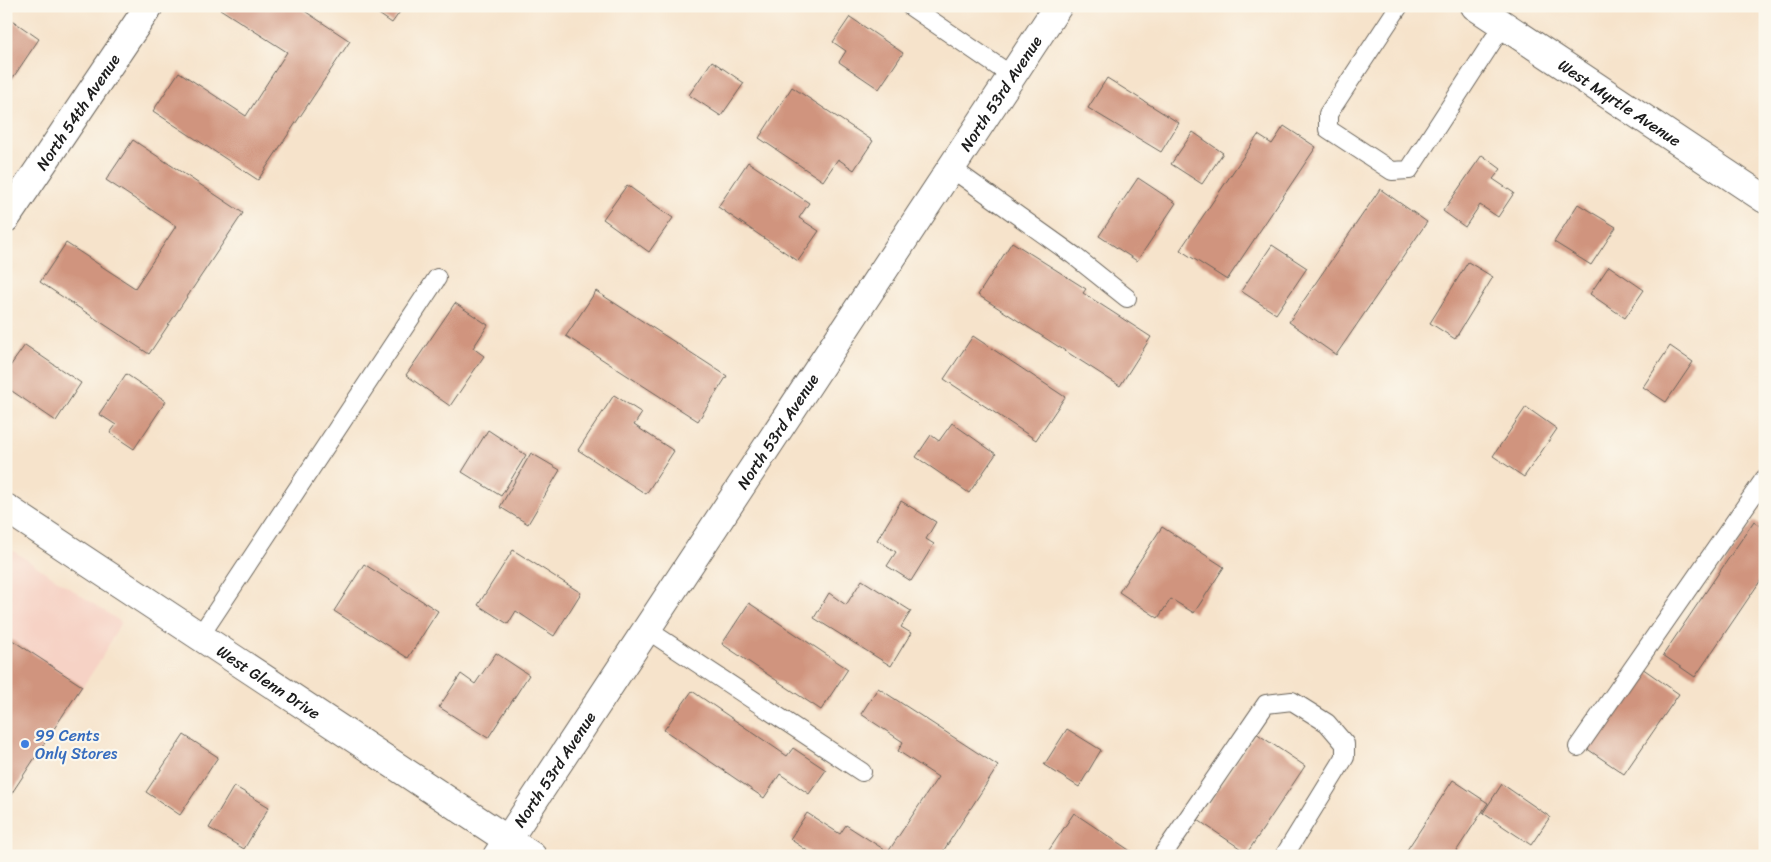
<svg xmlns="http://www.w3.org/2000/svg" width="1771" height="862" font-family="Sriracha,sans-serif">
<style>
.built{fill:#f6d2c5}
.building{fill:#d0947e}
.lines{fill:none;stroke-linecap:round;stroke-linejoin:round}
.service-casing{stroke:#686259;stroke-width:20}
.minor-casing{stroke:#686259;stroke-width:30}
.tertiary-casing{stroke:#686259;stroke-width:30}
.service{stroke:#fff;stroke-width:18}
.minor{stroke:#fff;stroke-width:28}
.tertiary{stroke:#fff;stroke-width:28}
.shop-dot{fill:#3f7fe0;stroke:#fbf7ec;stroke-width:2}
.labels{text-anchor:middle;stroke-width:4.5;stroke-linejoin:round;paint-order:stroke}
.street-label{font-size:16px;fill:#1c1c1c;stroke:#fbf7ec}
.shop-label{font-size:16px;fill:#366cbe;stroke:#fbf7ec;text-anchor:start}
</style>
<rect width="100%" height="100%" fill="#fbf7ec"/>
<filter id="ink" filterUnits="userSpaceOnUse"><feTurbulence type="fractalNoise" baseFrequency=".02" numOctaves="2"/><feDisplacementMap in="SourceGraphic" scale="10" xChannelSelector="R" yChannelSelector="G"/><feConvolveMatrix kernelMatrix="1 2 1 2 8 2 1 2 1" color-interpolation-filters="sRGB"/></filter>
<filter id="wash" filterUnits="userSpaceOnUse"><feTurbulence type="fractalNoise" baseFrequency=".0096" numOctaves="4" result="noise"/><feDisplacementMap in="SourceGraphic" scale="20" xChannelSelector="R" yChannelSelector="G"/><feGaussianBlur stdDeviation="1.12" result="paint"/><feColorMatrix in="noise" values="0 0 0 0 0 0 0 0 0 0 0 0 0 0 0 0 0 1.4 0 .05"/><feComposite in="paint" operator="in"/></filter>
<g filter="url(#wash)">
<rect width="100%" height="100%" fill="#f6e3cb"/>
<polygon class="built" points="6,546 121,622 101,659 6,802"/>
<g id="blocks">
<g class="building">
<polygon points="222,6 297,6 350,41 258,180 153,111 179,72 246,116 287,52 220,9"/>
<polygon points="367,6 404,6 392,23"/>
<polygon points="6,16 39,39 6,88"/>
<polygon points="850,17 903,53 879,89 839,62 846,51 833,42"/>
<polygon points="712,61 744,83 721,116 689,95"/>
<polygon points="1107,78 1179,123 1161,152 1088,108"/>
<polygon points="792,87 873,141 854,170 838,159 823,181 759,138"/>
<polygon points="1284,126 1316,147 1227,280 1180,250 1258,135 1272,144"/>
<polygon points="1193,132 1223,153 1202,184 1171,164"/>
<polygon points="133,140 243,213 149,354 40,282 66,243 135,288 176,226 106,180"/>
<polygon points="1482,155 1501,169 1493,179 1514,193 1498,217 1480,205 1465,227 1443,211"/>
<polygon points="748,162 809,203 799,218 819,231 798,261 718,207"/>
<polygon points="1138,178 1176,203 1137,261 1099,236"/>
<polygon points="627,185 673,218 649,252 603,219"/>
<polygon points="1380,189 1427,222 1336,355 1289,322"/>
<polygon points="1578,204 1616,227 1591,265 1554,242"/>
<polygon points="1012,242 1086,289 1083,293 1151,337 1120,386 978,295"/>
<polygon points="1272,245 1307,268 1276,314 1241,291"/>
<polygon points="1468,262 1493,277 1455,339 1430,323"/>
<polygon points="1609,266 1644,290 1625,318 1590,294"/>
<polygon points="596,291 727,376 698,421 566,336"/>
<polygon points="455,303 488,325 473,348 484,356 450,406 406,375"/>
<polygon points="973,336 1065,397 1036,440 944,379"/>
<polygon points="25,345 81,383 56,421 6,387 6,372"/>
<polygon points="1670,346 1693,362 1666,402 1643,387"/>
<polygon points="126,374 166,401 134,449 110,433 116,425 99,414"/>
<polygon points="614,395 642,413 634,425 674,451 646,494 578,450"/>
<polygon points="1526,407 1557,429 1524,477 1493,456"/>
<polygon points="952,423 996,454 969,493 916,457 931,435 939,441"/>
<polygon points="488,430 526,455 501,496 462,472"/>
<polygon points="531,453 560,470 528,524 500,507"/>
<polygon points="901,501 936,522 926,539 934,544 911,581 887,566 896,552 877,540"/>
<polygon points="1754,521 1765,529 1765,574 1695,677 1663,655"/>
<polygon points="1162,527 1224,567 1194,613 1171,599 1158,618 1119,592"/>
<polygon points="513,550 581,593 554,636 516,611 508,624 478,605"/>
<polygon points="364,564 438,611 408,658 334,611"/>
<polygon points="862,580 911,611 901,627 911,633 891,666 814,618 829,593 846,605"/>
<polygon points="749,603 848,669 821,710 722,644"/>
<polygon points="6,636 82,686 6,802"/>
<polygon points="496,653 529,675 488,738 439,707 461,674 475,684"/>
<polygon points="1642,668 1679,694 1624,774 1586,748"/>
<polygon points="878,688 998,766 940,856 815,856 790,839 807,813 840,834 846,825 888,852 938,777 898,751 903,742 861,714"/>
<polygon points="692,691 787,756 793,748 826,770 809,794 780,774 764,798 664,730"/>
<polygon points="1067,729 1101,750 1079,787 1044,765"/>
<polygon points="1256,733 1305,766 1247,853 1198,820"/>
<polygon points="184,735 218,757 180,815 146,792"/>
<polygon points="1453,780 1488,803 1453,856 1403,856"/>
<polygon points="1502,784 1550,817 1531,845 1483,813"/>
<polygon points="234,786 269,807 244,849 209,828"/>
<polygon points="1074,813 1138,856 1045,856"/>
</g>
</g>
</g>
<g filter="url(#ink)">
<use href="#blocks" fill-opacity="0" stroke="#686259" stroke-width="1"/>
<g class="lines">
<g class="service-casing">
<g id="service">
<polyline points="910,6 1012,76"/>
<polyline points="1399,6 1328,114 1328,129 1392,171 1409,170 1503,25"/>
<polyline points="951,168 1073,255 1127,298"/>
<polyline points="646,629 862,772"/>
<polyline points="200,636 437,278"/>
<polyline points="1578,747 1765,478"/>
<polyline points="1162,856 1266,704 1292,701 1327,723 1345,744 1345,757 1284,856"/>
</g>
</g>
<g class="minor-casing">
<g id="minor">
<path id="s1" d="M6 218 149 6"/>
<path id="s2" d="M6 508 532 856"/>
<path id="s3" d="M497 856 1058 6"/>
</g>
</g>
<g class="tertiary-casing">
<g id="tertiary">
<path id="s4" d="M1475 6 1765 199"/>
</g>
</g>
<use href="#service" class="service"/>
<use href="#minor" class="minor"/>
<use href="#tertiary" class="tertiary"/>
</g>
</g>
<circle class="shop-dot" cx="25" cy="744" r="5"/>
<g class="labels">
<g class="street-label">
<text dy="6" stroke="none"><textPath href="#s3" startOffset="914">North 53rd Avenue</textPath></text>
<text dy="6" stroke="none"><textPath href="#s4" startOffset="174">West Myrtle Avenue</textPath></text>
<text dy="6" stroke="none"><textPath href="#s1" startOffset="128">North 54th Avenue</textPath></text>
<text dy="6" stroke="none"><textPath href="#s3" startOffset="509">North 53rd Avenue</textPath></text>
<text dy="6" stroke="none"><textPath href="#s2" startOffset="315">West Glenn Drive</textPath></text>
<text dy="6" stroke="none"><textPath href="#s3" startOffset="104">North 53rd Avenue</textPath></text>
</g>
<g class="shop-label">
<text x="35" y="741">99 Cents<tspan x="35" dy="18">Only Stores</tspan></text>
</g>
</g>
<rect width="1771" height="862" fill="none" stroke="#fbf7ec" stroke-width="25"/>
</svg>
